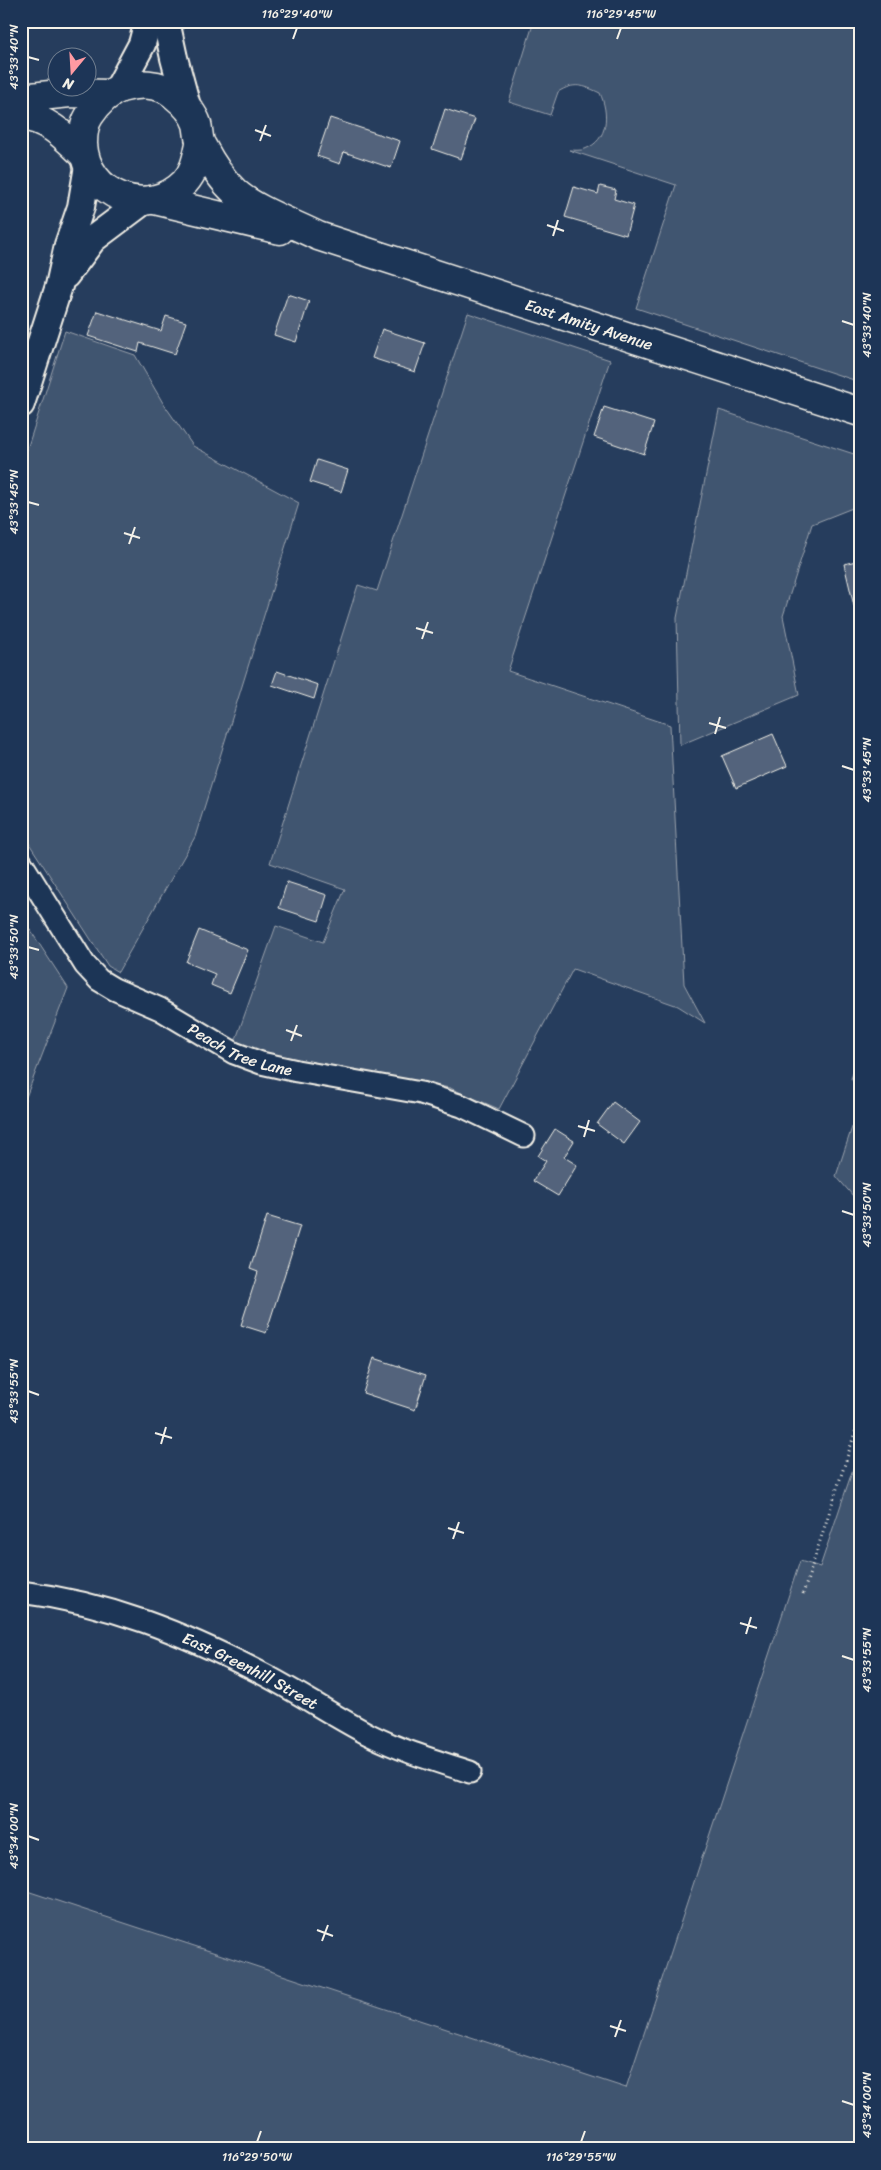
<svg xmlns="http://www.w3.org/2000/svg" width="881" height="2170" font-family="Sriracha,sans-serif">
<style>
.green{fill:#40546f;stroke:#9aa2ac}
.building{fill:#52647b;stroke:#f4f1e8}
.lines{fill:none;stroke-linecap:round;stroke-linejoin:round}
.minor-casing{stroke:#f4f1e8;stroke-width:25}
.tertiary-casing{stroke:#f4f1e8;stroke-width:30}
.secondary-casing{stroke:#f4f1e8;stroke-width:31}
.path{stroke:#f4f1e8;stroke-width:3;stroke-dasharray:1 4;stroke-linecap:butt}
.minor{stroke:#1d3557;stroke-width:21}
.tertiary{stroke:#1d3557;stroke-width:26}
.secondary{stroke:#1d3557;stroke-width:28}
.ticks{fill:none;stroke:#f4f1e8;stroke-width:2}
.labels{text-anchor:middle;stroke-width:5;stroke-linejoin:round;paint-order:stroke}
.street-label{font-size:16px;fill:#f4f1e8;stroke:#1d3557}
.neatline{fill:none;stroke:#f4f1e8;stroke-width:2}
.ticks-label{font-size:12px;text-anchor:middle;fill:#f4f1e8}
</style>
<rect width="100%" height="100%" fill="#263d5d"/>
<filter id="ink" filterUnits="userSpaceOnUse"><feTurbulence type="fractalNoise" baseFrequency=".02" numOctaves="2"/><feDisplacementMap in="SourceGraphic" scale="10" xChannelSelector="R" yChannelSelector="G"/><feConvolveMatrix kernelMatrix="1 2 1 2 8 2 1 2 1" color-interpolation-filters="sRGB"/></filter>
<g filter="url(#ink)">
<g class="green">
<path d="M534 21H860V382L636 308 676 185 569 150C573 150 581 151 585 149 609 140 609 113 600 93 583 85 574 82 558 92L550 115 509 102Z"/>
<polygon points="468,313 610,360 508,671 670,725 684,984 705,1023 678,1006 573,969 499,1109 450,1088 272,1056 235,1042 276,926 323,942 345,889 270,863 358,585 377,591"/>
<polygon points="65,331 135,355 163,403 193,446 299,503 195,837 118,972 108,966 21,831 21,468"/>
<polygon points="719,410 860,456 860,505 812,524 783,616 799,695 680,745 677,618"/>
<polygon points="21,916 68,988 21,1110"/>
<polygon points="860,1052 860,1089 851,1079"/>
<polygon points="860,1103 860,1204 836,1176"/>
<polygon points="860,1448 860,2149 21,2149 21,1889 626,2088 800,1561 820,1567"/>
</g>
<g class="building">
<polygon points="445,109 475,119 461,159 432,149"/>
<polygon points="330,118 400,141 391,168 344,152 340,164 317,156"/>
<polygon points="600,186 616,190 614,199 634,205 626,235 565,217 574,187 598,194"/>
<polygon points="288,294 309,301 296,342 274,335"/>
<polygon points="97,311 161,331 166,316 186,322 175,354 140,343 138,352 88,336"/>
<polygon points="382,329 425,343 415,372 372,358"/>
<polygon points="604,407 654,423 644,454 594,437"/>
<polygon points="317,460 348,470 341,492 310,482"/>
<polygon points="860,560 860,606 854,606 844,564"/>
<polygon points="277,671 318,685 314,699 272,685"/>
<polygon points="773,734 787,766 736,788 722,756"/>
<polygon points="287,882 327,895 319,921 279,908"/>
<polygon points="199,930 248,950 230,993 211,985 215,974 186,962"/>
<polygon points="613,1102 640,1122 624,1144 597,1124"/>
<polygon points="555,1129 574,1141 564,1157 577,1165 558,1196 533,1181 546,1161 538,1156"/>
<polygon points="267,1216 300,1226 266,1333 241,1325 258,1272 250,1269"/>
<polygon points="374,1358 426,1375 415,1410 363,1393"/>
</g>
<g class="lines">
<g class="minor-casing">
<g id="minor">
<path id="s1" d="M21 862 85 965 99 980 114 989 160 1009 234 1053 261 1063 297 1071 421 1093 462 1106 524 1136"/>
<path id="s2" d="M21 1592C109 1603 183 1633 261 1673 298 1692 333 1716 370 1735 402 1751 436 1761 470 1772"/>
</g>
</g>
<g class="tertiary-casing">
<g id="tertiary">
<polyline points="166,21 174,58 187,106"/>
<polyline points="118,89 142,44 148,21"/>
<polyline points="66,275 93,239 145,200"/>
<polyline points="21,404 59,286 68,245 81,207 88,166"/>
</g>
</g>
<g class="secondary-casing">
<g id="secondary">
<polyline points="21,98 70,93 109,94"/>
<path d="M21 116C49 119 65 137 84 155"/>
<path id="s3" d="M200 144C197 157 195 171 185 182 148 220 86 196 83 144 83 134 84 123 90 115 98 103 107 93 121 88 138 83 160 82 174 95 184 103 193 112 197 124 199 132 198 140 202 146 211 163 221 179 235 192 253 209 294 224 318 236L860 412"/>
<polyline points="154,200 280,230"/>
</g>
</g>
<polyline class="path" points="803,1594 860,1417"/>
<use href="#minor" class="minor"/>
<use href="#tertiary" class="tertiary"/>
<use href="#secondary" class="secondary"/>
</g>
</g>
<path class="ticks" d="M293 39 297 28M617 39 621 28M28 57 39 60M255 130 271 136M260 141 266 125M547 225 564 231M553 236 558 220M842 321 854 325M28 502 39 505M124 533 140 538M129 544 135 527M416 628 433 633M422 639 428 622M709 723 726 728M715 734 720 717M842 766 854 770M28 947 39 950M286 1030 302 1036M291 1041 297 1025M578 1126 595 1131M584 1137 589 1120M842 1211 854 1215M28 1391 39 1395M155 1433 172 1438M161 1444 166 1427M448 1528 464 1533M453 1539 459 1522M740 1623 757 1628M746 1634 751 1617M842 1656 854 1660M28 1836 39 1840M317 1930 333 1936M322 1941 328 1925M610 2026 626 2031M615 2037 621 2020M842 2101 854 2105M257 2142 261 2131M581 2142 585 2131"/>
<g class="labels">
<g class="street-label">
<text dy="6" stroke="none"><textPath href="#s3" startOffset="804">East Amity Avenue</textPath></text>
<text dy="6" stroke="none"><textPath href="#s1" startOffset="300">Peach Tree Lane</textPath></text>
<text dy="6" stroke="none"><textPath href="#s2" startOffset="244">East Greenhill Street</textPath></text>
</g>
</g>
<rect width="881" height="2170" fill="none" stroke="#1d3557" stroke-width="55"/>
<g transform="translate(72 72) rotate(198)"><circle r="24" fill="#1d3557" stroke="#738091"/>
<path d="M0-4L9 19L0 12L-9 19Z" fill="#ff9aa2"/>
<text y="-8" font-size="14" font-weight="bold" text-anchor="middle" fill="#f4f1e8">N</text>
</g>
<rect x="28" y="28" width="826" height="2114" class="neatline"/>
<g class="ticks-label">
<text x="297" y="18">116°29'40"W</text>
<text x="621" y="18">116°29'45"W</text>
<text transform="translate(14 57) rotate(-90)" y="4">43°33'40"N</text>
<text transform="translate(867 325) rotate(-90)" y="4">43°33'40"N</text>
<text transform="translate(14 502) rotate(-90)" y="4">43°33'45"N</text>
<text transform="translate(867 770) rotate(-90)" y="4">43°33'45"N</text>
<text transform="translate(14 947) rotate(-90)" y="4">43°33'50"N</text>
<text transform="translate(867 1215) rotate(-90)" y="4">43°33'50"N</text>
<text transform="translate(14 1391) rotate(-90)" y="4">43°33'55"N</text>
<text transform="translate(867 1660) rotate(-90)" y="4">43°33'55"N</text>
<text transform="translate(14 1836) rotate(-90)" y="4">43°34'00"N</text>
<text transform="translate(867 2105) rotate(-90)" y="4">43°34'00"N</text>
<text x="257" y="2161">116°29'50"W</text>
<text x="581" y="2161">116°29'55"W</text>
</g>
</svg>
